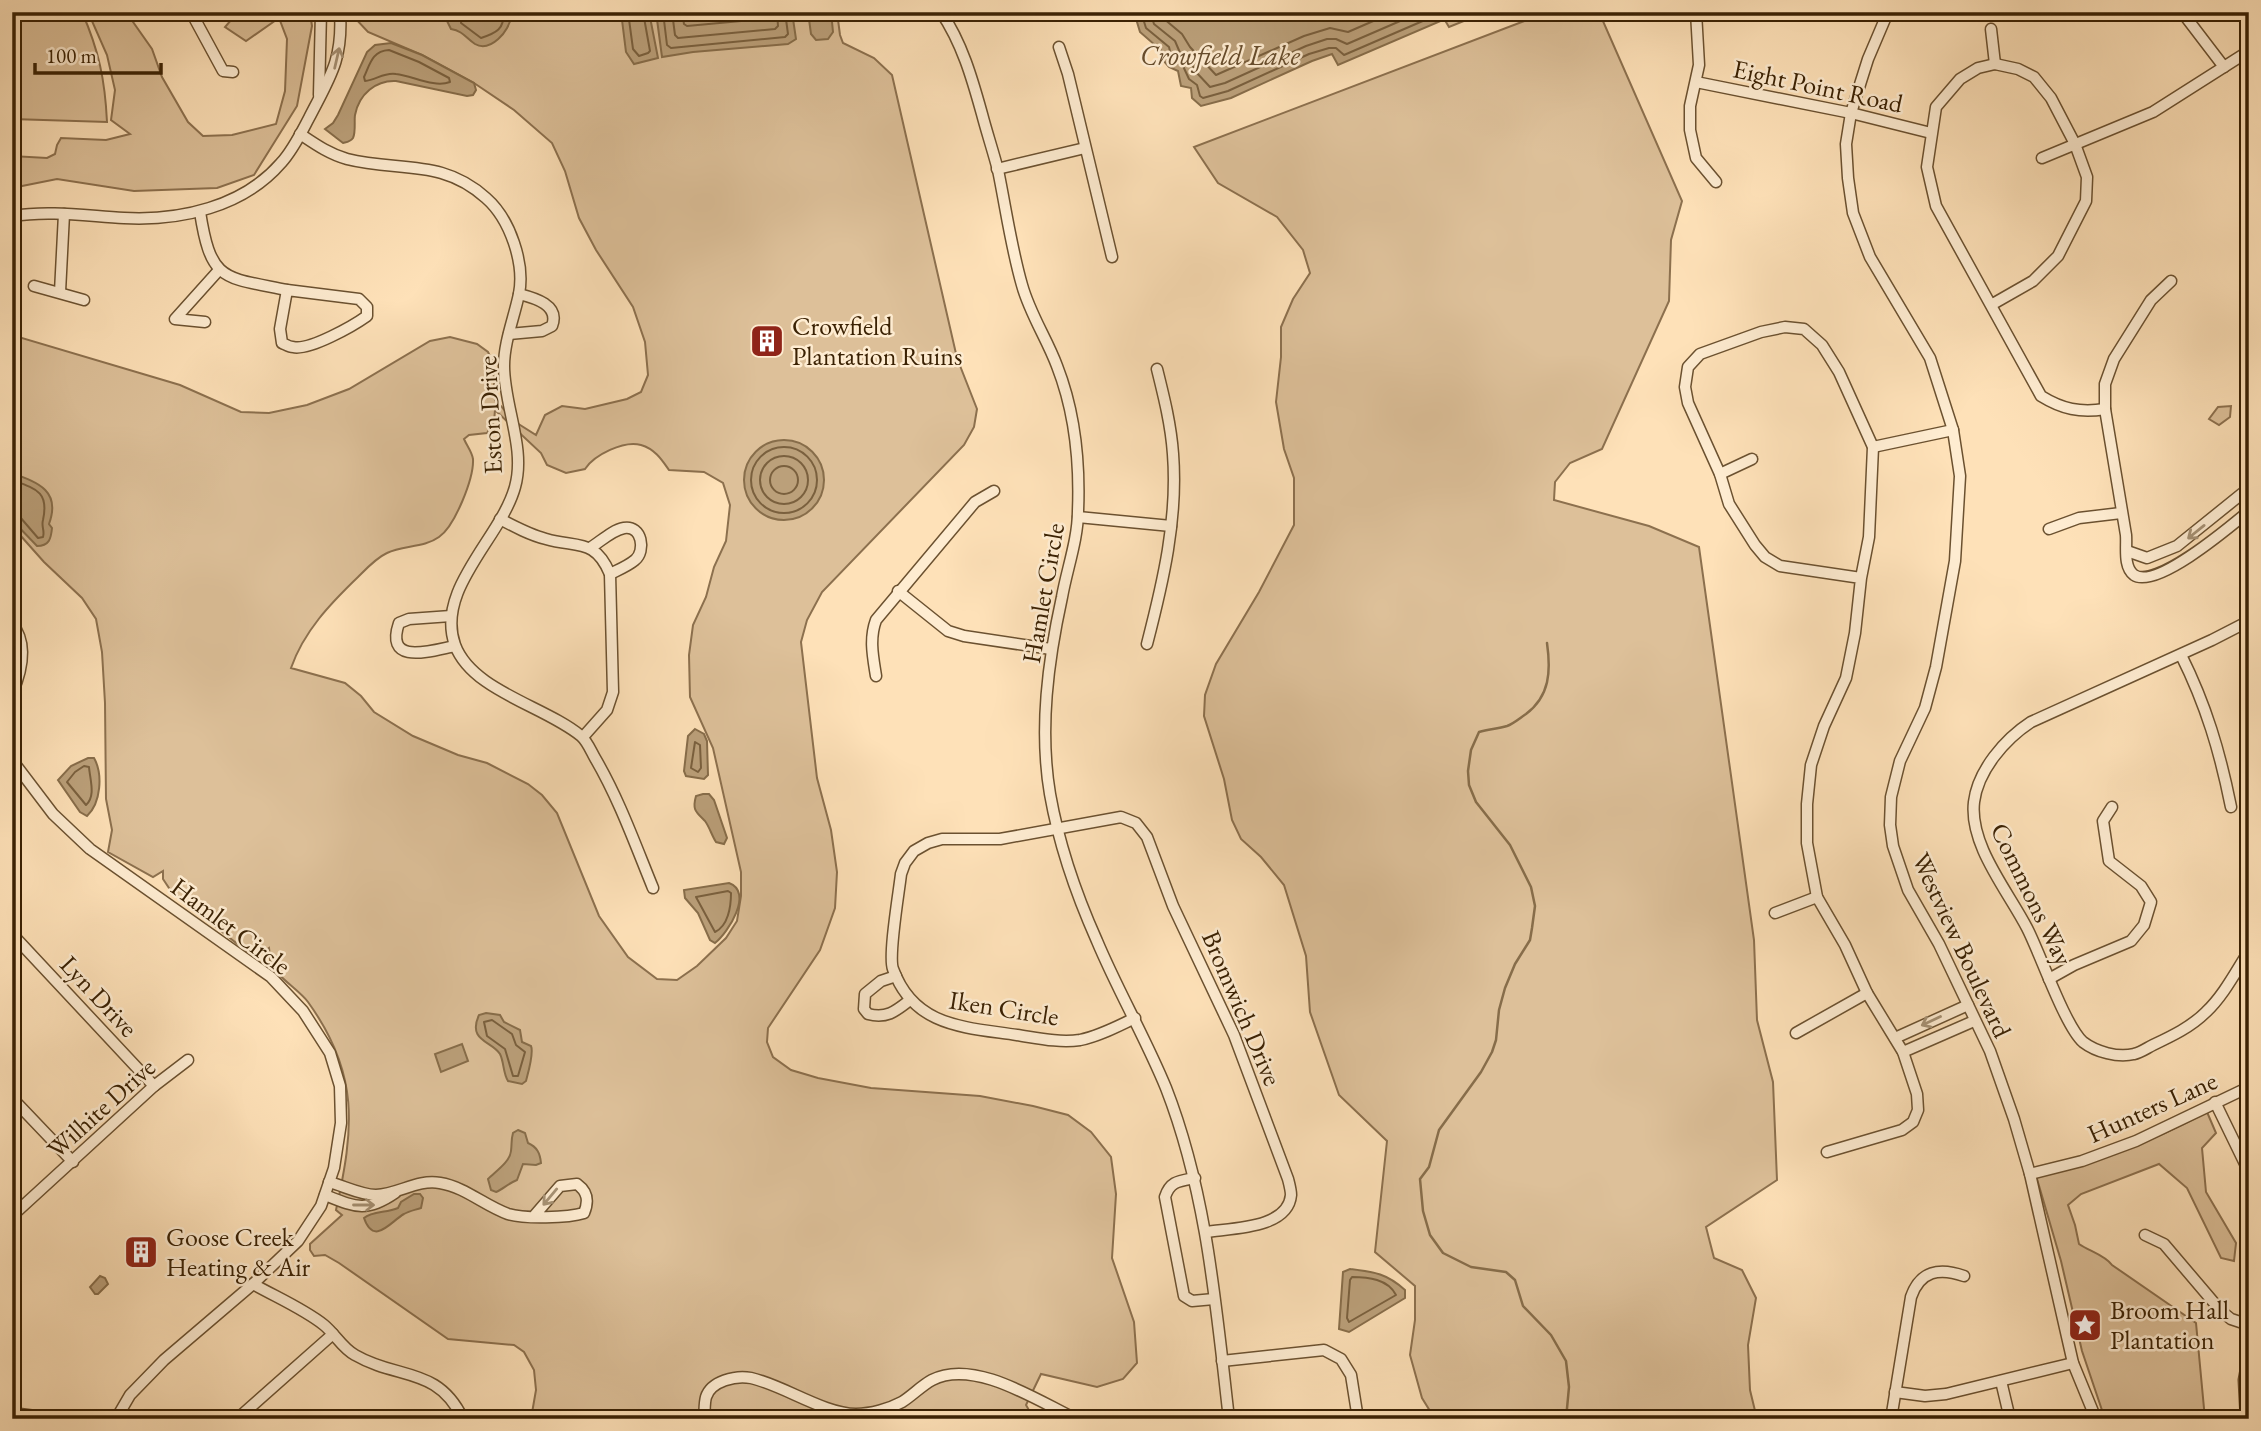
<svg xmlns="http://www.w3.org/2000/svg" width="2261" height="1431" font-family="'EB Garamond',serif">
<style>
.green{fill:#ddc099;stroke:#8c704e;stroke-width:2;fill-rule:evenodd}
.water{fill:#bba07a;stroke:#876d4a;stroke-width:2}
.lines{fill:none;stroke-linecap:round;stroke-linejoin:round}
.shore{stroke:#7a603e;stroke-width:2}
.stream{stroke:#876d4a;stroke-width:2.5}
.minor-casing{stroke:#6b5130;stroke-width:13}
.minor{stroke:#feecd1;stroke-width:10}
.oneway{stroke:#a69174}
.labels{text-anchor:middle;stroke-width:5;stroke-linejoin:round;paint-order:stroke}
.street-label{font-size:26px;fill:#3a2103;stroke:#feecd1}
.poi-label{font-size:26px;fill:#3a2103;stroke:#feecd1;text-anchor:start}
.water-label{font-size:28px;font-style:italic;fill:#674d2d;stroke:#feecd1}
</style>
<rect width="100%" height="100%" fill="#fee1b8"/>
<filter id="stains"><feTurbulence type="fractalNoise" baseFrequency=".00286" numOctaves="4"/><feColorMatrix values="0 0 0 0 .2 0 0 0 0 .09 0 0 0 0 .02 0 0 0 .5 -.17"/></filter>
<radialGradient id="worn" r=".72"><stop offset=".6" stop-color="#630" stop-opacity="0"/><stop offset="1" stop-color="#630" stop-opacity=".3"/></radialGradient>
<g class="green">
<path d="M12 12H82C99 51 105 80 107 122L12 119Z"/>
<polygon points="88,12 126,12 152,49 162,77 188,122 203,136 232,135 276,124 285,91 287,39 279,18 246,41 225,27 238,12 310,12 312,26 297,106 254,175 217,188 134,191 57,179 12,188 12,156 47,158 55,154 57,145 61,138 106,140 130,134 111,120 115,90 107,55"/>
<path d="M352 12H837L840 35 843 43 874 58 892 75 957 358 977 409 974 427 964 445 822 592 807 620 801 642 817 778 831 830 837 872 835 908 820 950 768 1028 767 1042 773 1057 791 1070 818 1078 871 1088 980 1096 1033 1106 1068 1115 1091 1132 1111 1157 1116 1194 1112 1258 1134 1322 1137 1363 1123 1379 1097 1387 1041 1374 1026 1405 1034 1419H534L532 1413 536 1390 534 1370 524 1352 514 1345 448 1339 339 1263 325 1255 314 1256 310 1250V1244L342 1215 336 1210C354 1128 360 1074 308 1002 299 990 276 976 271 964 269 959 270 953 269 948L258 956 250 954 171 891 163 879V871L153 877 108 852 112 830 106 799 105 703 102 652 96 619 82 598 44 562 12 526V335L180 385 241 412 269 413 307 405 349 389 430 341 450 337 477 344 488 352 493 362 495 400 517 423 536 435 545 415 562 406 585 409 627 399 641 392 648 375 645 342 633 307 596 250 579 218 565 171 552 143 514 110 474 83 422 55 368 32 353 16ZM495 410 541 453 547 465 566 473 585 469C594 455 624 440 641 445 655 449 662 460 669 470L704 472 723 483 730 505 726 541 714 567 706 597 693 625 689 655 690 697 713 748 741 872V896L737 921 726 938 697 966 677 980 657 979 628 957 599 916 557 813 542 795 528 784 487 763 458 755 413 736 374 712 361 696 345 683 291 668C304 631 330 604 358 577 366 569 376 558 387 553 402 545 424 548 439 537 455 526 474 478 473 459 472 452 467 446 464 439L469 435 487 433 494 422Z"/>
<polygon points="1440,12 1486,12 1449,27"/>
<polygon points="1548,12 1599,12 1682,201 1671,240 1669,301 1602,449 1570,463 1555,482 1554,500 1649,526 1699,547 1754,940 1757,1020 1773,1082 1777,1180 1706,1227 1714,1258 1742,1270 1756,1298 1748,1345 1750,1390 1757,1419 1435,1419 1422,1398 1410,1355 1415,1320 1415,1286 1375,1252 1387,1141 1339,1095 1310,1012 1306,956 1284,885 1261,857 1241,839 1232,820 1224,779 1204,716 1205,695 1216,664 1259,592 1294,525 1294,478 1284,449 1276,402 1281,357 1281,327 1293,299 1310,273 1303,250 1277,217 1218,183 1194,147"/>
<polygon points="2231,406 2230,417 2219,425 2209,419 2218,407"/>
<path d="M2207 1112 2216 1133 2202 1148 2206 1192 2236 1243 2234 1261 2221 1258 2187 1188 2159 1164 2081 1194 2068 1205 2075 1225 2079 1244C2089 1251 2105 1255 2112 1265L2196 1323 2205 1419H2105L2082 1351 2061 1261 2035 1172C2098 1164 2152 1141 2207 1112Z"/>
</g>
<g class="water">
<path d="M456 12H507L511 16C510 31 490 53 475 44 466 38 463 31 451 29L447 21Z"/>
<polygon points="621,12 649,12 658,58 634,64 626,52"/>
<polygon points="656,12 792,12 796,39 788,44 693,52 662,57"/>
<polygon points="808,12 831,12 833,32 828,39 816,40 811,34"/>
<polygon points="1134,12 1440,12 1443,20 1338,65 1332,54 1312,61 1231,98 1201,106 1192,98 1191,88 1181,86 1178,71 1169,67 1162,59 1165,56 1163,52 1140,32"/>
<path d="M391 43 422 55 474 83 476 90 473 95 467 96 396 81C376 80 359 94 355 115 354 121 356 132 353 138 350 142 347 142 343 143L325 129 333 123 338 115 367 52 375 45Z"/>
<circle cx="784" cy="480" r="40"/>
<path d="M12 473C39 483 61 491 49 524L52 528C51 539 49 546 37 546L12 520Z"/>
<polygon points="695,729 704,734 707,741 708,775 704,779 686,776 684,771 688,736"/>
<path d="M88 758H94C103 774 101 803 87 816L80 812 58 780 71 766Z"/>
<path d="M703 794H709L714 800 727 838 724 844 716 842C712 836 709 826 705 821 696 812 692 810 696 796Z"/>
<path d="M729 883C754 892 728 933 715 943L710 940 698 913 685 898 684 890Z"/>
<path d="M486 1013 500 1015 504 1022 520 1030 522 1042 531 1046C534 1053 528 1073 526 1081L522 1084 508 1081C503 1073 504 1062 500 1054 492 1041 467 1041 479 1015Z"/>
<polygon points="462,1044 468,1061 441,1072 435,1054"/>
<path d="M518 1130 525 1133 528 1143C537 1147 540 1153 541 1163L536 1165 523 1164 517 1180C509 1183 503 1189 496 1192L491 1190 488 1179C496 1171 510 1162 511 1151 512 1143 511 1140 513 1133Z"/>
<path d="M414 1194H420L423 1198 421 1208C415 1210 409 1211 404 1214 391 1221 374 1247 364 1218 372 1211 387 1213 398 1208L401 1202Z"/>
<path d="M1350 1269C1374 1272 1386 1273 1405 1290V1298L1349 1332 1339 1329 1343 1272Z"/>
<polygon points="100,1276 105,1278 108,1284 98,1294 95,1294 90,1287"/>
</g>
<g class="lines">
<g class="shore">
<path d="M462 12 461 23 481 38C496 33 505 29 503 12"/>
<polyline points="628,12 633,49 639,56 648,53 650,51 643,12"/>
<polyline points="663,12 667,45 671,48 785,37 788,34 785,12"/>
<polyline points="672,12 675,35 678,38 775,29 778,26 777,12"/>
<polyline points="682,12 684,24 687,26 763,19 766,12"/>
<polyline points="1141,12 1146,28 1169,47 1172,60 1183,66 1189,79 1197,85 1200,96 1203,98 1228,91 1309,54 1329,48 1336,48 1344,55 1432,17 1434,12"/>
<polyline points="1150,12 1154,24 1175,41 1181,55 1190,61 1196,72 1210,87 1225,83 1306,46 1327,39 1336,39 1347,44 1421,12"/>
<polyline points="1161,12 1163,18 1182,34 1190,47 1216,75 1304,36 1330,28 1348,32 1394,12"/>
<path d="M389 50 419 62 449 78 450 82C434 88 413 76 396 74 384 72 376 80 365 81L364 77C370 64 372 51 389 50Z"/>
<circle cx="784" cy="480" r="33"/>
<circle cx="784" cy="480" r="24"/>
<circle cx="784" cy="480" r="14"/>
<path d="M12 480C37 489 49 492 43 520 41 527 45 530 43 537L38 538 20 517 12 516"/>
<polygon points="695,742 700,745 701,768 698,772 691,768"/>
<path d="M84 766 89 767C90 780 96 796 86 805L67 782 75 772Z"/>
<path d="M728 891 731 893C731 907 728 926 715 932L696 897Z"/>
<polygon points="492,1020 512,1034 516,1045 525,1052 518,1076 513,1076 505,1049 487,1036 484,1022"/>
<path d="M1352 1277C1368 1277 1388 1279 1396 1295L1349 1322 1347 1318 1350 1280Z"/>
</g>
<path class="stream" d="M1547 643C1551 671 1550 696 1526 714 1520 718 1513 724 1507 726 1497 729 1489 729 1479 732L1471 750 1468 771 1469 785 1476 802 1510 845 1531 887 1535 906 1532 928 1530 940 1515 964 1505 988 1499 1010 1496 1040 1492 1052 1481 1072 1439 1130 1429 1167 1420 1179 1423 1211 1430 1235 1443 1253 1471 1267 1506 1272 1515 1280 1523 1306 1551 1335 1566 1361 1569 1387 1566 1419"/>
<g class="minor-casing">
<g id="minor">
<polyline points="191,12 223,71 233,72"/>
<path d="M941 12C962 43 972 78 982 114 987 133 993 151 998 170 1006 209 1011 247 1022 285 1030 314 1047 339 1057 366 1075 412 1080 462 1078 511 1078 539 1067 569 1062 597 1048 661 1039 729 1050 794 1059 845 1076 894 1097 941 1118 991 1145 1037 1166 1088 1207 1193 1216 1307 1229 1419"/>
<polyline points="1696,12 1699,65 1690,106 1690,130 1696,158 1716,182"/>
<polyline points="1888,12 1868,59 1851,113 1846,144 1848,178 1853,213 1870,257 1930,358 1953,430 1960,476 1955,561 1936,667 1925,708 1900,761 1891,797 1890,825 1893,846 1908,890 1939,944 1990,1051 2014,1119 2030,1174 2073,1363 2096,1419"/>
<polyline points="2182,12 2224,67"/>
<polyline points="1991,29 1995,64"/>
<polyline points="1059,47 1068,74 1112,257"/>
<polyline points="1696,82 1851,113 1931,133"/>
<polyline points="319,95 321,12"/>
<path d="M300 134C315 144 329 154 347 159 398 172 442 158 486 198 510 219 525 263 519 294 514 318 504 342 504 366 504 406 526 448 515 487 501 538 435 589 455 645 472 691 545 706 581 736 587 741 591 751 595 758 619 799 635 844 653 888"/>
<polyline points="2042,158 2153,112 2249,51"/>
<polyline points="997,169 1085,148"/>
<path d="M200 212C211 282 223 277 287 290"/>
<path d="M12 216C50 210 87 216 124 218 180 221 243 207 281 163 293 150 301 133 309 118 330 77 343 60 340 12"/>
<path d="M2171 281 2151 300 2114 359 2105 384V409L2126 535C2127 547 2123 567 2134 575 2156 590 2232 525 2249 511"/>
<polyline points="34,286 84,300"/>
<path d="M287 290 359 299 367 307V316C353 326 309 351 293 347 289 347 285 344 282 343L280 329Z"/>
<polyline points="60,292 64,214"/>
<path d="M1991 305 2033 281 2058 256 2086 201 2087 177 2075 144 2051 98 2034 77 2018 69 1995 64 1978 68 1960 79 1936 107 1927 167 1936 206 2041 396C2062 409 2080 413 2105 409"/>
<polyline points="205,322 175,319 219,270"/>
<path d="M509 334 542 331 552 326C560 305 535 298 519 294"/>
<polyline points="1873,447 1953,430"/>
<polyline points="1720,474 1752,459"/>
<polyline points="1078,517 1171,526"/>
<path d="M500 519C515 527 530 535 546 539 577 548 595 538 610 574L613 692 607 710 583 737"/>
<polyline points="2049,529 2079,518 2121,513"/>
<path d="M590 548C600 542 612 530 624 528 642 525 646 551 635 560 628 566 618 570 610 574"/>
<polyline points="2127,551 2147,558 2177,546 2249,488"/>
<polyline points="898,591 948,631 964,636 1051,649"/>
<path d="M451 616 409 619 399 623C384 667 433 650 455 646"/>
<path d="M2249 621 2212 640 2031 722C2005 739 1978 770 1974 802 1969 845 2008 891 2027 928 2040 953 2065 1026 2083 1042 2096 1052 2118 1058 2134 1054 2140 1053 2147 1048 2153 1045 2172 1036 2191 1027 2206 1012 2224 995 2236 971 2249 951"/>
<path d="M12 624C29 644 21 673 12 694"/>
<path d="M1147 644C1163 582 1178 519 1173 454 1171 425 1164 397 1157 369"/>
<path d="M2181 655C2206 705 2220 752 2231 807"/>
<path d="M876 676C873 657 869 639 876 620L975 502 994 491"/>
<polyline points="12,760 53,814 90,849 271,977 303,1011 330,1053 340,1086 341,1123 334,1168 321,1206 298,1241 253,1284 164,1360 130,1395 116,1419"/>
<polyline points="1775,913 1817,897"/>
<polyline points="12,934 154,1086"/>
<path d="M896 976 881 981 865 994 864 1009 868 1014C887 1019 896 1011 910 1000"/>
<polyline points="2049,979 2074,965 2131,941 2144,925 2151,902 2141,886 2109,861 2103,821 2112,807"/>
<path d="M1135 1018C1118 1026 1100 1036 1080 1040 1059 1043 1037 1038 1017 1035 964 1027 914 1027 893 969 888 956 899 892 901 874L905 863 914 851 928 843 942 839H1000L1121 817 1136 823 1147 837 1173 906 1234 1035 1288 1179C1289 1183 1291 1190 1291 1195 1288 1229 1231 1228 1206 1232"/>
<polyline points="1796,1033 1867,993"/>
<polyline points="1895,1038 1968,1005"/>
<polyline points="1903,1052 1974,1021"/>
<polyline points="12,1098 73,1162"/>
<polyline points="2215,1102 2249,1172"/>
<polyline points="1827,1152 1902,1130 1913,1122 1918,1110 1917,1094 1903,1052 1867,993 1845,945 1817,897 1807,843 1807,804 1811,765 1824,726 1846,678 1855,633 1861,578 1869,537 1873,447 1839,372 1822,345 1804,329 1785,327 1761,332 1700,354 1688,367 1685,387 1688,403 1720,474 1729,504 1755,545 1765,557 1780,566 1861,578"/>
<polyline points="2030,1174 2082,1161 2136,1141 2249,1087"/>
<path d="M1195 1178C1179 1181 1170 1181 1165 1197L1184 1296 1192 1301 1214 1299"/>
<path d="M329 1182C344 1186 361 1195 376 1195 399 1194 417 1179 440 1183 465 1187 485 1206 508 1214 524 1219 568 1218 584 1213 589 1201 588 1192 577 1184L560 1186 534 1216"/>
<path d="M325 1195C355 1207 366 1213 395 1193"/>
<polyline points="12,1216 154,1086 188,1060"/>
<polyline points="2145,1235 2164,1244 2221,1311 2231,1319 2249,1325"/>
<path d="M253 1284C276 1297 304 1309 324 1325 335 1334 343 1349 355 1355 398 1380 438 1366 463 1419"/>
<polyline points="1222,1361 1324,1350 1341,1359 1351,1375 1358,1419"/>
<polyline points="2001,1381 2010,1419"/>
<polyline points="1895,1392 1925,1396 1946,1394 2073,1363"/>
<polyline points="12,1413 59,1419"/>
<polyline points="237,1419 333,1334"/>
<path d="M704 1419C705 1412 704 1404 706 1397 711 1381 736 1375 751 1378 783 1385 824 1414 856 1414 871 1414 889 1409 902 1402 913 1395 921 1386 932 1380 974 1358 1038 1401 1076 1419"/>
<path d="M1891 1419 1911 1297C1920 1271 1939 1267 1964 1276"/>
<polyline points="2246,1419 2244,1380 2249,1353"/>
</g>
</g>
<use href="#minor" class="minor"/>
</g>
<defs><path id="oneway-shaft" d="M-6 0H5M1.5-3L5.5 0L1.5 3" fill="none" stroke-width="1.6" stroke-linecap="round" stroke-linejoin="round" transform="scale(1.75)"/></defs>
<g class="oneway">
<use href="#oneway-shaft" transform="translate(337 58) rotate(-77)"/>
<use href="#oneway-shaft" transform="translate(2196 532) rotate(141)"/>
<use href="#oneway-shaft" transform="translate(1931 1021) rotate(155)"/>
<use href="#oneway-shaft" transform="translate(550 1197) rotate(130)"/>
<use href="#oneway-shaft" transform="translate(364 1205)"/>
</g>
<defs>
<g id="building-square" transform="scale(1.75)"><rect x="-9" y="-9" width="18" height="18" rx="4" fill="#8f2418" stroke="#feecd1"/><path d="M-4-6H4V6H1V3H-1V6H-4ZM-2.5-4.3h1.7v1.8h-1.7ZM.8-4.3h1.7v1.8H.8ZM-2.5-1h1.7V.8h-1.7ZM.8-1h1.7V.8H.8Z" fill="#fff"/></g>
<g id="sight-square" transform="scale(1.75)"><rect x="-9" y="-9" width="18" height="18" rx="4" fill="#8f2418" stroke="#feecd1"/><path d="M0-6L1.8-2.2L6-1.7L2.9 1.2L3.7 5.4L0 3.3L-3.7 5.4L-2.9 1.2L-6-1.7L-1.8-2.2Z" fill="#fff"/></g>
</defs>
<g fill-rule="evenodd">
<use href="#building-square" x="767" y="341"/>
<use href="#building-square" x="141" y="1252"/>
<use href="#sight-square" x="2085" y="1325"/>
</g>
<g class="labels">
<g class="street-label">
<text transform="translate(1818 86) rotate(12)" y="9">Eight Point Road</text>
<text transform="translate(490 415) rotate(-93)" y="9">Eston Drive</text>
<text transform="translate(1043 593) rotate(-80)" y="9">Hamlet Circle</text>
<text transform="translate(2032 894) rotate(64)" y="9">Commons Way</text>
<text transform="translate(231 926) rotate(37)" y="9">Hamlet Circle</text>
<text transform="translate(1962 945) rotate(65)" y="9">Westview Boulevard</text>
<text transform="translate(99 996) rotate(47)" y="9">Lyn Drive</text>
<text transform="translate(1004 1008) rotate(9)" y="9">Iken Circle</text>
<text transform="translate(1242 1008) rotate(67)" y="9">Bromwich Drive</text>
<text transform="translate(2152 1107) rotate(-24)" y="9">Hunters Lane</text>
<text transform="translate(101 1108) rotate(-42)" y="9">Wilhite Drive</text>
</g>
<g class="poi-label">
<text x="792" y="335">Crowfield<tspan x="792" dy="30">Plantation Ruins</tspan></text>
<text x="166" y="1246">Goose Creek<tspan x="166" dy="30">Heating &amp; Air</tspan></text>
<text x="2110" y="1319">Broom Hall<tspan x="2110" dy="30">Plantation</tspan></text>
</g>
<g class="water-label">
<text x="1220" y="65">Crowfield Lake</text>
</g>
</g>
<rect width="2261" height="1431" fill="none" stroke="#fee1b8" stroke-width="42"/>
<rect x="14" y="14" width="2233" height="1403" fill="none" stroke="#3a2103" stroke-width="3.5"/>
<rect x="21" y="21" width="2219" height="1389" fill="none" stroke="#3a2103" stroke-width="2"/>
<path d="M35 63v10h126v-10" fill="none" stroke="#3a2103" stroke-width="3.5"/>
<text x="46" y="63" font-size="21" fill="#3a2103" stroke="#feecd1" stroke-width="5" paint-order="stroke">100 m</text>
<rect width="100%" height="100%" filter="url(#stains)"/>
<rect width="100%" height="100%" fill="url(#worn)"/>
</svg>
